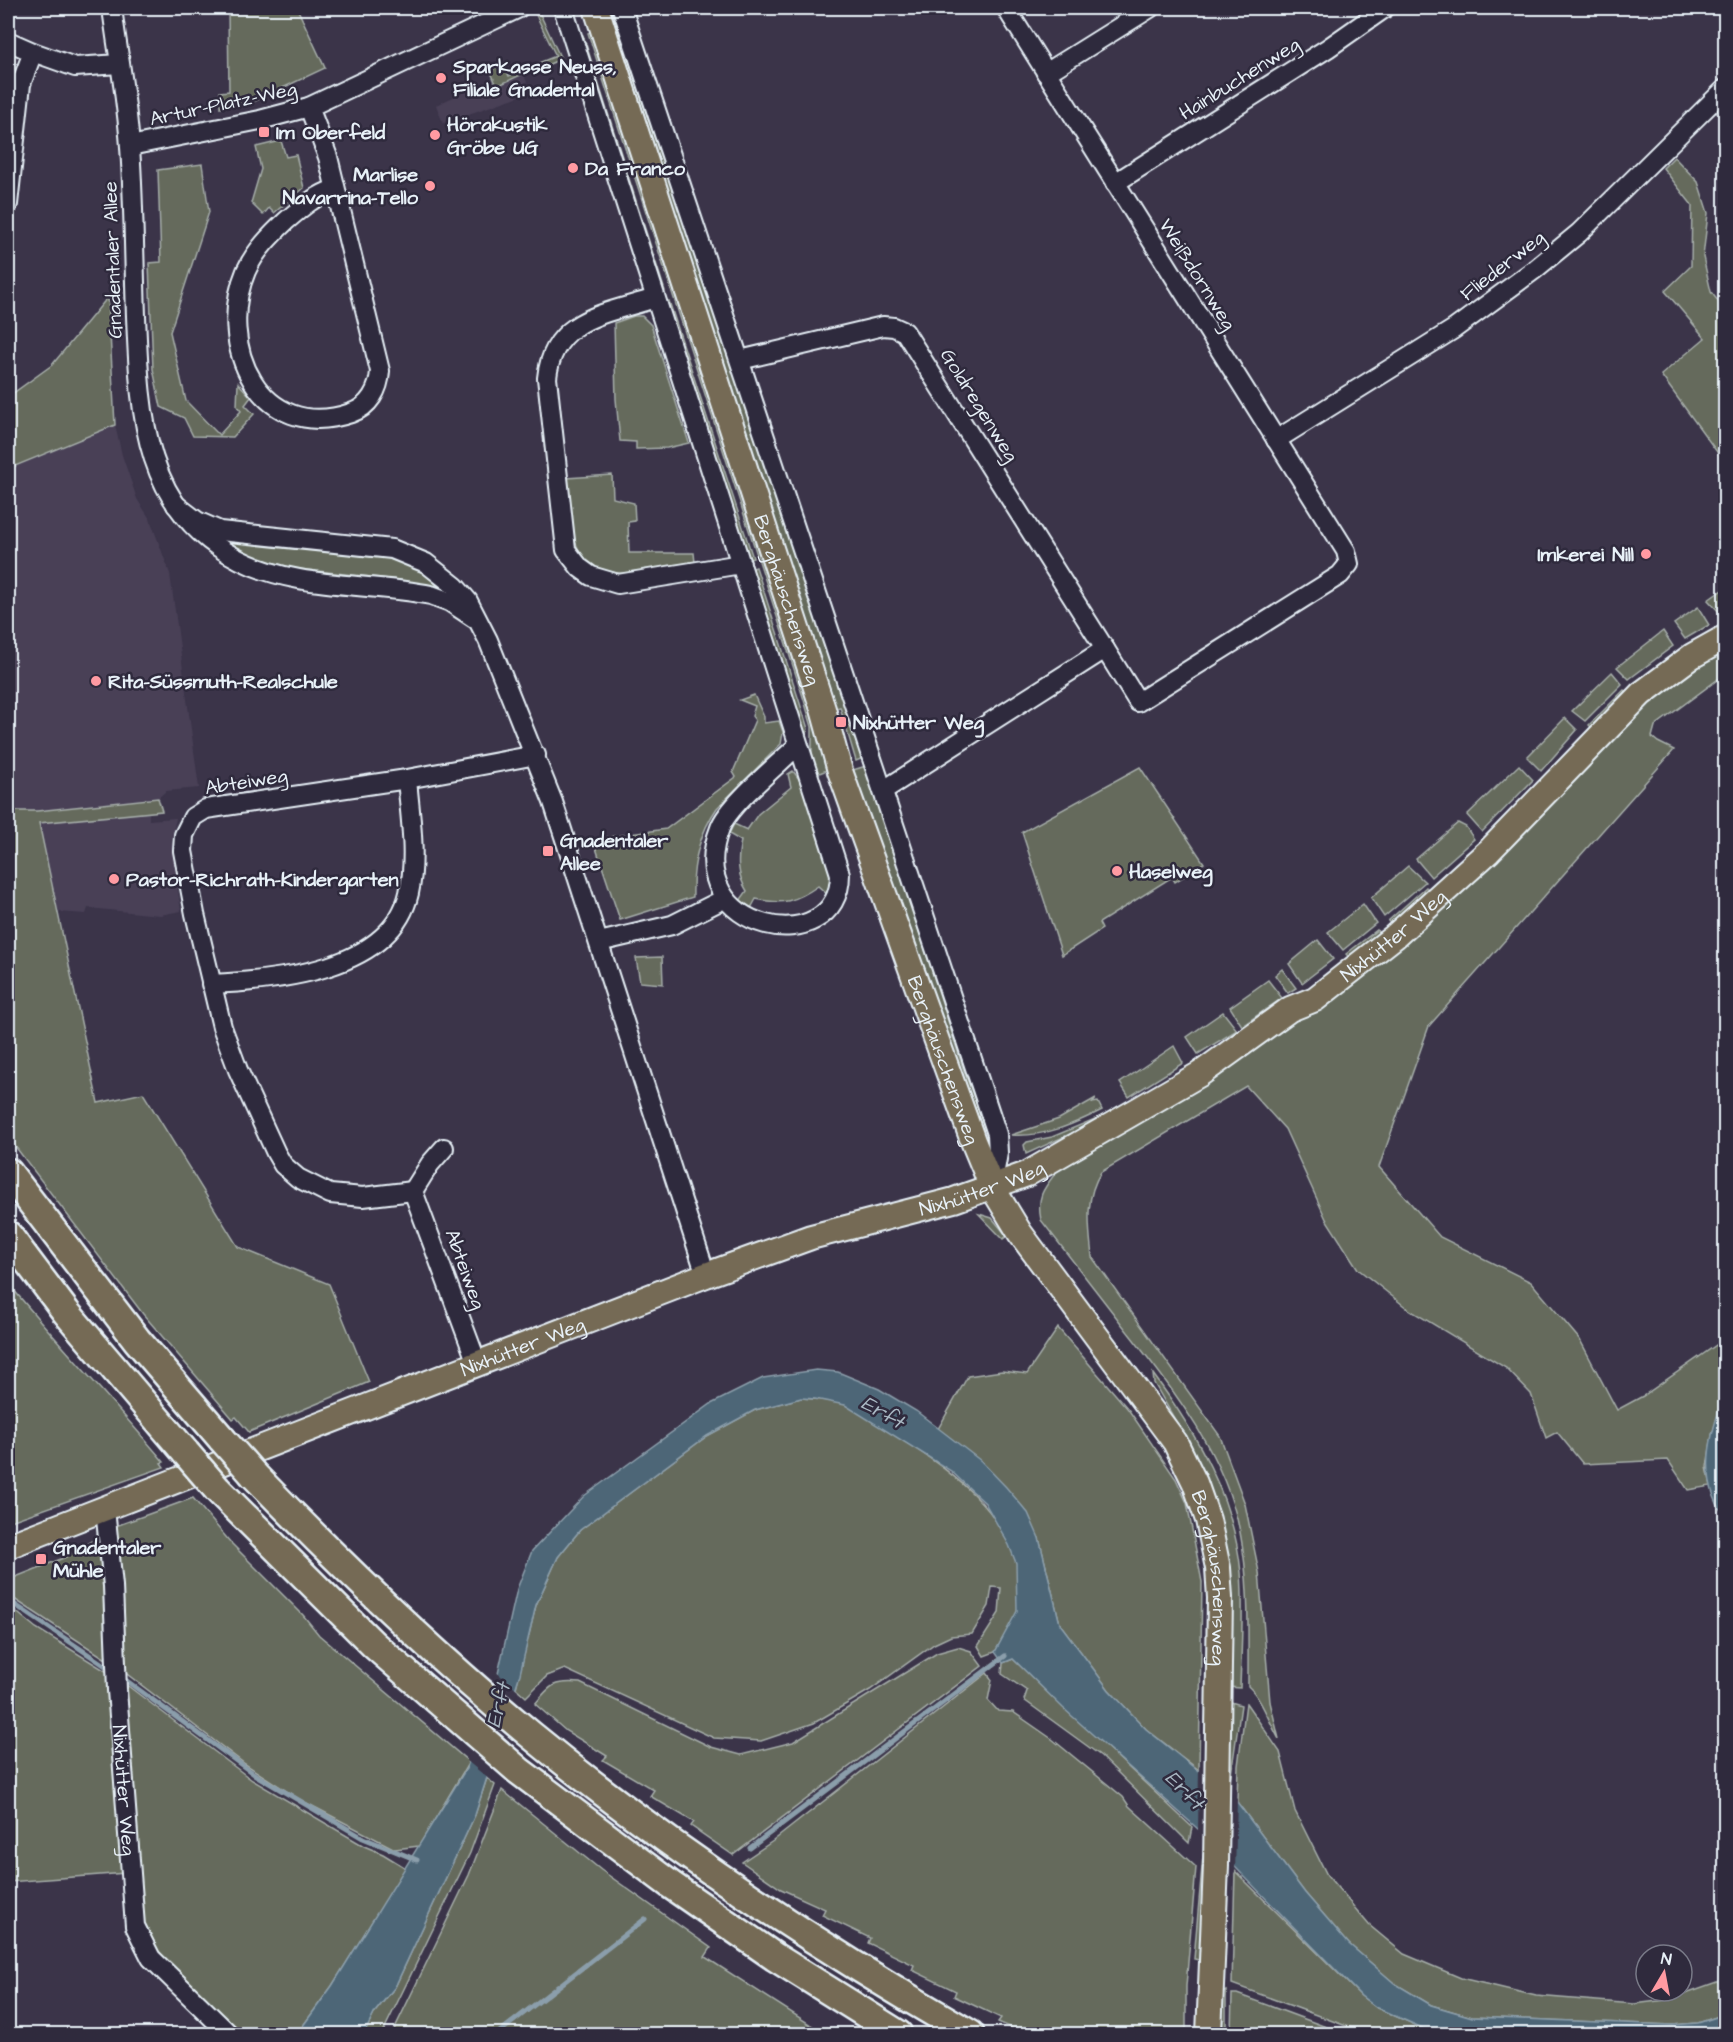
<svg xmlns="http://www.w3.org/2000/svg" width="1733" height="2042" font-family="'Architects Daughter',sans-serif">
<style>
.built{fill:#494057}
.green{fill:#656a5c;stroke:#a6aeaa;stroke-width:1.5}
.water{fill:#4d6677;stroke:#8b9eab;stroke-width:1.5}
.pier{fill:#3b3449}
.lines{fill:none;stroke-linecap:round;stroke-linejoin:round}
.stream{stroke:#8b9eab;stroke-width:5}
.minor-casing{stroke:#e8f1f8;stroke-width:22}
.major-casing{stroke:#e8f1f8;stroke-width:28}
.highway-casing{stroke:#e8f1f8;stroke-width:32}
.minor{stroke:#2f2a3d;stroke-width:18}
.major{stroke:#746b55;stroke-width:24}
.highway{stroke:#746b55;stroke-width:27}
.highway-bridge-casing{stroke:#e8f1f8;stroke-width:32;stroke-linecap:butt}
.highway-bridge{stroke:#746b55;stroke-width:27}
.poi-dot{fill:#ff9aa2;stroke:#2f2a3d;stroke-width:2}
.labels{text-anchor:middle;stroke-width:5;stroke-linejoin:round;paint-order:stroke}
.poi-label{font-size:20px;font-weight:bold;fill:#e8f1f8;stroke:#2f2a3d;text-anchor:start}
.street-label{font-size:20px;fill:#e8f1f8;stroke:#2f2a3d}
.water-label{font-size:21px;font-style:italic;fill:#aab9c4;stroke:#2f2a3d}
</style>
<rect width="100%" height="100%" fill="#3b3449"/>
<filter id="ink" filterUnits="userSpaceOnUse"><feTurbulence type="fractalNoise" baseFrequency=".0167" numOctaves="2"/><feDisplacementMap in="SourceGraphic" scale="12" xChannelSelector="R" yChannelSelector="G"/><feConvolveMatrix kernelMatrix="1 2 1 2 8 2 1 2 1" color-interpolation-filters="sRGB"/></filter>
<g filter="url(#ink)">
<g class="built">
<polygon points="524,75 531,92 443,123 436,105 493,79 497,86"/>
<polygon points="115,425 122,455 137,499 150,519 170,574 199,788 166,791 158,798 37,811 8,811 8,469"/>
<polygon points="149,812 149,820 176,818 171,841 181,911 160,915 88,908 86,914 58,912 39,823"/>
</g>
<g class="green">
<polygon points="228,8 297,8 325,68 255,101 220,108 220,92 229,91"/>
<polygon points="540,14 561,59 533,71 531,66 556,56 536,15"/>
<polygon points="617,18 863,758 856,761 840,707 832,709 610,21"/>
<polygon points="592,31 809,704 827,770 817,774 812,752 812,727 804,700 588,33"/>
<polygon points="583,35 665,291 660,293 578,36"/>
<polygon points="503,64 509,76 521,70 523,74 497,86 490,70"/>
<polygon points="281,141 286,157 296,155 304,188 274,213 269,208 263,215 251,203 261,169 256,147"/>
<polygon points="1674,157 1698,182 1708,213 1703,257 1711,292 1725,310 1725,463 1661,375 1705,338 1665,291 1691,266 1692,205 1663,168"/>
<polygon points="202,164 209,212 170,332 186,401 219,435 241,411 237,406 238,383 251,397 245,405 254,414 233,437 193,436 184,418 161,407 153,369 149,263 161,262 158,170"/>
<polygon points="108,297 115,425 8,469 8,397 52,365"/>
<polygon points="669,301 753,558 747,560 665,302"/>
<polygon points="634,316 642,316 651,325 689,443 667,448 636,449 636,442 620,441 616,399 614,323"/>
<path d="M612 475 613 498 634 503 635 521 628 522 629 553H694L695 563C661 568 594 591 577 546 569 526 569 500 566 478Z"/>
<polygon points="227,540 387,558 421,570 437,585 429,587 408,581 290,568 259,560 228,544"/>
<polygon points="756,567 804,716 808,729 804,739 750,569"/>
<polygon points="1725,588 1725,617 1724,617 1708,600"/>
<polygon points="1698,607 1709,625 1685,639 1674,624"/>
<polygon points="1663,631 1673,646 1629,679 1617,667"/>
<path d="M1725 648V674L1655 726 1652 737 1658 742 1674 750 1429 1026 1379 1167 1440 1237 1531 1282 1580 1340 1617 1410 1643 1396 1725 1339V1394L1712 1435 1707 1467 1711 1486 1688 1490 1668 1460 1583 1464 1557 1432 1546 1438 1531 1394 1506 1368 1408 1309 1358 1269 1326 1219 1285 1129 1246 1086 1101 1172C1084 1199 1089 1227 1092 1257L1220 1436 1245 1504 1259 1572 1270 1702 1279 1739C1269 1722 1262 1699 1248 1686 1248 1635 1250 1583 1240 1532 1225 1455 1174 1391 1127 1331 1098 1294 1070 1257 1041 1220 1036 1196 1044 1188 1058 1170L1245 1054 1648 702 1696 665Z"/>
<polygon points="1612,672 1622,684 1585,721 1572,711"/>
<polygon points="1624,690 1628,694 1592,728 1589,725"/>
<path d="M754 695 764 717V723L779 721 783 732 781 744 717 808C699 834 692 865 693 897L620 920 593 839 666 829 736 777 733 772 755 720 752 716 755 706 740 700Z"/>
<polygon points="1565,718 1577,730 1541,771 1527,757"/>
<polygon points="1519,765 1533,780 1482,832 1467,815"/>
<polygon points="866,766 964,1071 986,1128 981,1131 909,942 853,770"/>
<polygon points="1140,767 1204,863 1175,882 1172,877 1099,923 1102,929 1062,955 1022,832"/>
<path d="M793 771 799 779 832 873 827 894 818 886C795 902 783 905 756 899L750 910 739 902 747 891C737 875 737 860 741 841L729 834 734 824 747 830 758 814 791 787 788 774Z"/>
<polygon points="158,798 162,811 39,823 98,1103 143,1093 238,1247 329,1284 369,1382 249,1432 236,1417 233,1419 143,1314 8,1137 8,811 37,811"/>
<polygon points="1458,823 1466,827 1474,839 1431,877 1416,859"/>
<polygon points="1408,866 1425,882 1384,917 1371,898"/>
<polygon points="1426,887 1430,891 1391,924 1388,921"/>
<polygon points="1363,904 1376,923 1343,950 1328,932"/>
<polygon points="1377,930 1379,934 1350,958 1346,954"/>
<polygon points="1318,940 1333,959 1302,983 1289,964"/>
<polygon points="662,957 663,984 640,982 636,958"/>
<polygon points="1282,969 1296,988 1288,993 1275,975"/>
<polygon points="1268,980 1282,998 1242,1026 1230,1007"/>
<polygon points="1223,1012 1237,1030 1198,1054 1187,1037"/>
<polygon points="1174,1046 1183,1063 1129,1097 1120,1083"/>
<path d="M1096 1098 1092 1103 1098 1102 1102 1110C1072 1125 1046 1137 1011 1135L1059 1119Z"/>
<polygon points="1102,1116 1103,1119 1026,1154 1024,1145 1027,1142 1052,1137"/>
<polygon points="979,1214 992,1218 1007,1236 1003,1239"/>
<path d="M8 1283C58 1344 113 1401 164 1462L161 1463 164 1467 8 1522Z"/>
<polygon points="1058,1328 1128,1409 1176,1479 1187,1503 1202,1582 1199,1770 1146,1729 1109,1690 1060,1624 1039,1538 938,1429 968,1376 1002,1371 1027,1374"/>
<path d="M1153 1374C1197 1434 1234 1498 1241 1573 1244 1611 1241 1650 1240 1688L1228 1687 1186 1439 1154 1383Z"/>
<path d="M801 1398C815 1399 833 1400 846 1405 866 1414 885 1430 904 1441 960 1476 1036 1535 1017 1612 1013 1626 1002 1640 995 1652L984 1656 978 1646 999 1613 1001 1588 992 1587 989 1606 972 1634 951 1636 934 1644 870 1690 814 1723 761 1741 714 1738 565 1669 547 1676 526 1697 516 1688 536 1605 558 1557 580 1530 707 1436 755 1410Z"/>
<polygon points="193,1498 231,1543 303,1615 319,1635 469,1762 419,1846 395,1849 299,1799 245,1764 123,1671 113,1527"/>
<polygon points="101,1535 109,1661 8,1595 8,1580 66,1557"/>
<polygon points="8,1605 36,1628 109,1673 126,1873 8,1882"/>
<path d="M958 1647 971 1651 982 1666 733 1855 691 1826 694 1822 650 1796 654 1790 603 1760 607 1756 566 1731 535 1704C551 1684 554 1681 580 1683L711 1747 741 1755 793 1742 937 1653Z"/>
<polygon points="1013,1659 1192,1827 1189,1843 1101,1756 1024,1700 1027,1691 1002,1674 1003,1663"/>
<polygon points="987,1673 992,1680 988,1700 998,1711 1013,1712 1052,1739 1123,1797 1129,1806 1196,1867 1186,1986 1186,2034 1026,2034 998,2022 1001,2018 954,1996 956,1991 912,1970 914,1965 868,1943 870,1938 822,1915 825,1909 781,1889 742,1862 773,1841"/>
<polygon points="124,1683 252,1780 364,1846 383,1854 406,1868 332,1986 297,2034 236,2034 155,1955 142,1926 122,1690 127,1690"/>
<polygon points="1231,1702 1241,1705 1230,1782 1226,1778 1227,1705"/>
<polygon points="1246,1703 1280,1752 1295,1811 1327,1875 1369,1925 1404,1954 1461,1978 1536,1996 1634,2004 1666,2000 1725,1979 1725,2014 1698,2023 1672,2025 1472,2017 1431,2005 1394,1983 1349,1944 1305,1893 1237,1802 1238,1766"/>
<polygon points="487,1778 495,1785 470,1853 382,2034 364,2034 375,2012 395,1987 475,1815"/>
<polygon points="502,1790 601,1870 711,1948 705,1957 825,2034 392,2034 469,1875"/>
<polygon points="1203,1855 1206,1856 1199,1960 1194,1959"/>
<polygon points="1235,1871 1361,1996 1377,2008 1436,2034 1368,2034 1232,1984"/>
<polygon points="1226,1991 1226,2034 1221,2034 1222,1993"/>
<polygon points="1232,1994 1237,1994 1345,2034 1231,2034"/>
</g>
<g class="water">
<polygon points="816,1370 838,1372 879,1389 916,1411 981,1461 1006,1487 1028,1513 1039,1538 1060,1624 1109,1690 1146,1729 1237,1802 1305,1893 1349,1944 1394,1983 1431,2005 1472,2017 1672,2025 1698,2023 1726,2014 1725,2034 1436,2034 1377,2008 1361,1996 1198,1829 1063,1708 1013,1659 1003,1663 995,1652 1017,1611 1016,1563 1009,1545 985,1503 951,1471 845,1405 815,1399 801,1398 755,1410 707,1436 580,1530 558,1557 536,1605 520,1674 475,1815 395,1987 375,2012 364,2034 297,2034 332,1986 466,1769 489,1714 517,1589 532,1551 584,1496 711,1404 763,1378"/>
<path d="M1725 1394V1516C1697 1480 1710 1432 1725 1394Z"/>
</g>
<g class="pier">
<polygon points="495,1671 518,1690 490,1780 466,1760 486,1713"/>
<polygon points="1199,1766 1237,1799 1235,1873 1198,1833"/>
</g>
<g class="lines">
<g class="stream">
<polyline points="8,1600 113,1671"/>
<polyline points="120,1676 254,1774 363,1838 417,1860"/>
<polyline points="750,1848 1005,1656"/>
<polyline points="497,2034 645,1919"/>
</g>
<g class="minor-casing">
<g id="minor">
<path d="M112 8C118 54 127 101 130 147 134 203 134 260 136 316 140 412 142 510 240 560 299 590 368 582 431 595L450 602 474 618"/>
<path d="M563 8 840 874C840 963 679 933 720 828 729 804 778 765 798 745"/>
<polyline points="622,8 997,1134 998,1153 992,1187"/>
<polyline points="8,41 33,52 21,84 8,204"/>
<polyline points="33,52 75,67 119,64"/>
<polyline points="1046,73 1150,8"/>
<path d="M309 107 328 157 380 371C379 390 369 407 351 413 260 444 215 345 246 271 255 251 271 235 286 221 301 208 316 195 335 189"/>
<polyline points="130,146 260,120 309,107 519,8"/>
<polyline points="1115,183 1328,48 1385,8"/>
<path d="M655 298C607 314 553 317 547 378L566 550 580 568 591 576 618 584 741 564"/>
<polyline points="740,360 883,326 894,327 905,332 1105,649"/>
<polyline points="1276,440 1454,329 1534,270 1579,233 1726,88"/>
<polyline points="176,505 197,521 220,531 392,549 426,563 455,586 468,601 488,640 553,802 706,1275"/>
<polyline points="884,790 1105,649 1138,702 1340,575 1349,564 1346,551 1006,8"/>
<polyline points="599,942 672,925 724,899"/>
<path d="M211 984C276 981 391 971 409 893 417 856 410 816 407 779"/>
<polyline points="413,1191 363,1197 330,1194 298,1178 283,1165 276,1153 238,1070 222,1027 195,914 183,851 184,835 193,817 206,809 407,779 536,755"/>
<polyline points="413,1191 477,1363"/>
<polyline points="413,1191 430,1164 444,1148"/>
<path id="s1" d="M105 1509 113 1586 117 1690 135 1926 151 1958 229 2034"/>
</g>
</g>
<g class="major-casing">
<g id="major">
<path id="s2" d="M596 8 823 709 840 771 973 1141 992 1187 1020 1233 1175 1442 1195 1483 1208 1520 1218 1568 1220 1598 1216 1865 1209 2034"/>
<path id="s3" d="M8 1546 706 1275 811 1237 954 1200 1027 1174 1200 1074 1290 1009 1315 999 1394 937 1489 851 1641 694 1692 656 1726 637"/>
</g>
</g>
<g class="highway-casing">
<g id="highway">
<polyline points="8,1172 137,1340 222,1439"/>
<polyline points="8,1235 66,1312 186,1453"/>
<path d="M253 1474C341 1565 433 1654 531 1735 668 1848 817 1946 970 2034"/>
<polyline points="217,1489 374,1645 519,1771 671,1885 775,1957 898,2034"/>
</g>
</g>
<use href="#minor" class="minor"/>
<use href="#major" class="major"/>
<use href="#highway" class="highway"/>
<g class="highway-bridge-casing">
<g id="highway-bridge">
<polyline points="222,1439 253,1474"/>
<polyline points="186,1453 217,1489"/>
</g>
</g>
<use href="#highway-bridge" class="highway-bridge"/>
</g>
</g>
<g class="poi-dot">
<circle cx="441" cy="78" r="6"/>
<rect x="258" y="126" width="12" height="12" rx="3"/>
<circle cx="435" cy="135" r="6"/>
<circle cx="573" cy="168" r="6"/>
<circle cx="430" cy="186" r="6"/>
<circle cx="1646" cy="554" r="6"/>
<circle cx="96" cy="681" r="6"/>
<rect x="835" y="716" width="12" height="12" rx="3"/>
<rect x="542" y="845" width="12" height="12" rx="3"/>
<circle cx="1117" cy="871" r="6"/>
<circle cx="114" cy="879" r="6"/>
<rect x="35" y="1553" width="12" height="12" rx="3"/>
</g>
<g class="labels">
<g class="poi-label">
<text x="453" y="73">Sparkasse Neuss,<tspan x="453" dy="23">Filiale Gnadental</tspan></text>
<text x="447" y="131">Hörakustik<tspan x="447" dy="23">Gröbe UG</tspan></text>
<text x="276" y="139">Im Oberfeld</text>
<text x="585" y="175">Da Franco</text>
<text x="418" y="181" text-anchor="end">Marlise<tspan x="418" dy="23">Navarrina-Tello</tspan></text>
<text x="1634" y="561" text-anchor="end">Imkerei Nill</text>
<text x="108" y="688">Rita-Süssmuth-Realschule</text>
<text x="853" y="729">Nixhütter Weg</text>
<text x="560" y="847">Gnadentaler<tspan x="560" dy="23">Allee</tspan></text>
<text x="1129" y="878">Haselweg</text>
<text x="126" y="886">Pastor-Richrath-Kindergarten</text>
<text x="53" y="1554">Gnadentaler<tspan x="53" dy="23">Mühle</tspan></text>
</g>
<g class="street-label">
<text transform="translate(1239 78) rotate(-32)" y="7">Hainbuchenweg</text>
<text transform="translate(223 103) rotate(-12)" y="7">Artur-Platz-Weg</text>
<text transform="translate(112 260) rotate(-92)" y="7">Gnadentaler Allee</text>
<text transform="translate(1502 265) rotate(-38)" y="7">Fliederweg</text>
<text transform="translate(1198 274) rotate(58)" y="7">Weißdornweg</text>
<text transform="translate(980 405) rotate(58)" y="7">Goldregenweg</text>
<text dy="7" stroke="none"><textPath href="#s2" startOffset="622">Berghäuschensweg</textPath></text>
<text transform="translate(246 781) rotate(-9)" y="7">Abteiweg</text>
<text dy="7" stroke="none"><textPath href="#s3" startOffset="1524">Nixhütter Weg</textPath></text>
<text dy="7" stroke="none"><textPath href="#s2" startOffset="1108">Berghäuschensweg</textPath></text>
<text dy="7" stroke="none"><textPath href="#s3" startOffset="1038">Nixhütter Weg</textPath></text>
<text transform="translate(466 1269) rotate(70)" y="7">Abteiweg</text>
<text dy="7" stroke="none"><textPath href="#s3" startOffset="552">Nixhütter Weg</textPath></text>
<text dy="7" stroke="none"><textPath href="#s2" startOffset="1701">Berghäuschensweg</textPath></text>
<text dy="7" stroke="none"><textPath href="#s1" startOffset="282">Nixhütter Weg</textPath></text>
</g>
<g class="water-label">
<text transform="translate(883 1412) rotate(30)" y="7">Erft</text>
<text transform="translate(498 1705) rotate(-76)" y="7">Erft</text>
<text transform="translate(1185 1790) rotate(46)" y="7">Erft</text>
</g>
</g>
<rect width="1733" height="2042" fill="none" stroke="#2f2a3d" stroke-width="30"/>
<rect x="15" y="15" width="1703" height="2012" fill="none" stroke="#e8f1f8" stroke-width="2" filter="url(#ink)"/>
<g transform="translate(1664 1973) rotate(10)"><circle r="28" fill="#2f2a3d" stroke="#797a88" stroke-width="1.5"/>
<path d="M0-4.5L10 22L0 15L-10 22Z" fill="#ff9aa2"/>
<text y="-9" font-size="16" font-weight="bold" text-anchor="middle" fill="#e8f1f8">N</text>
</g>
</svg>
